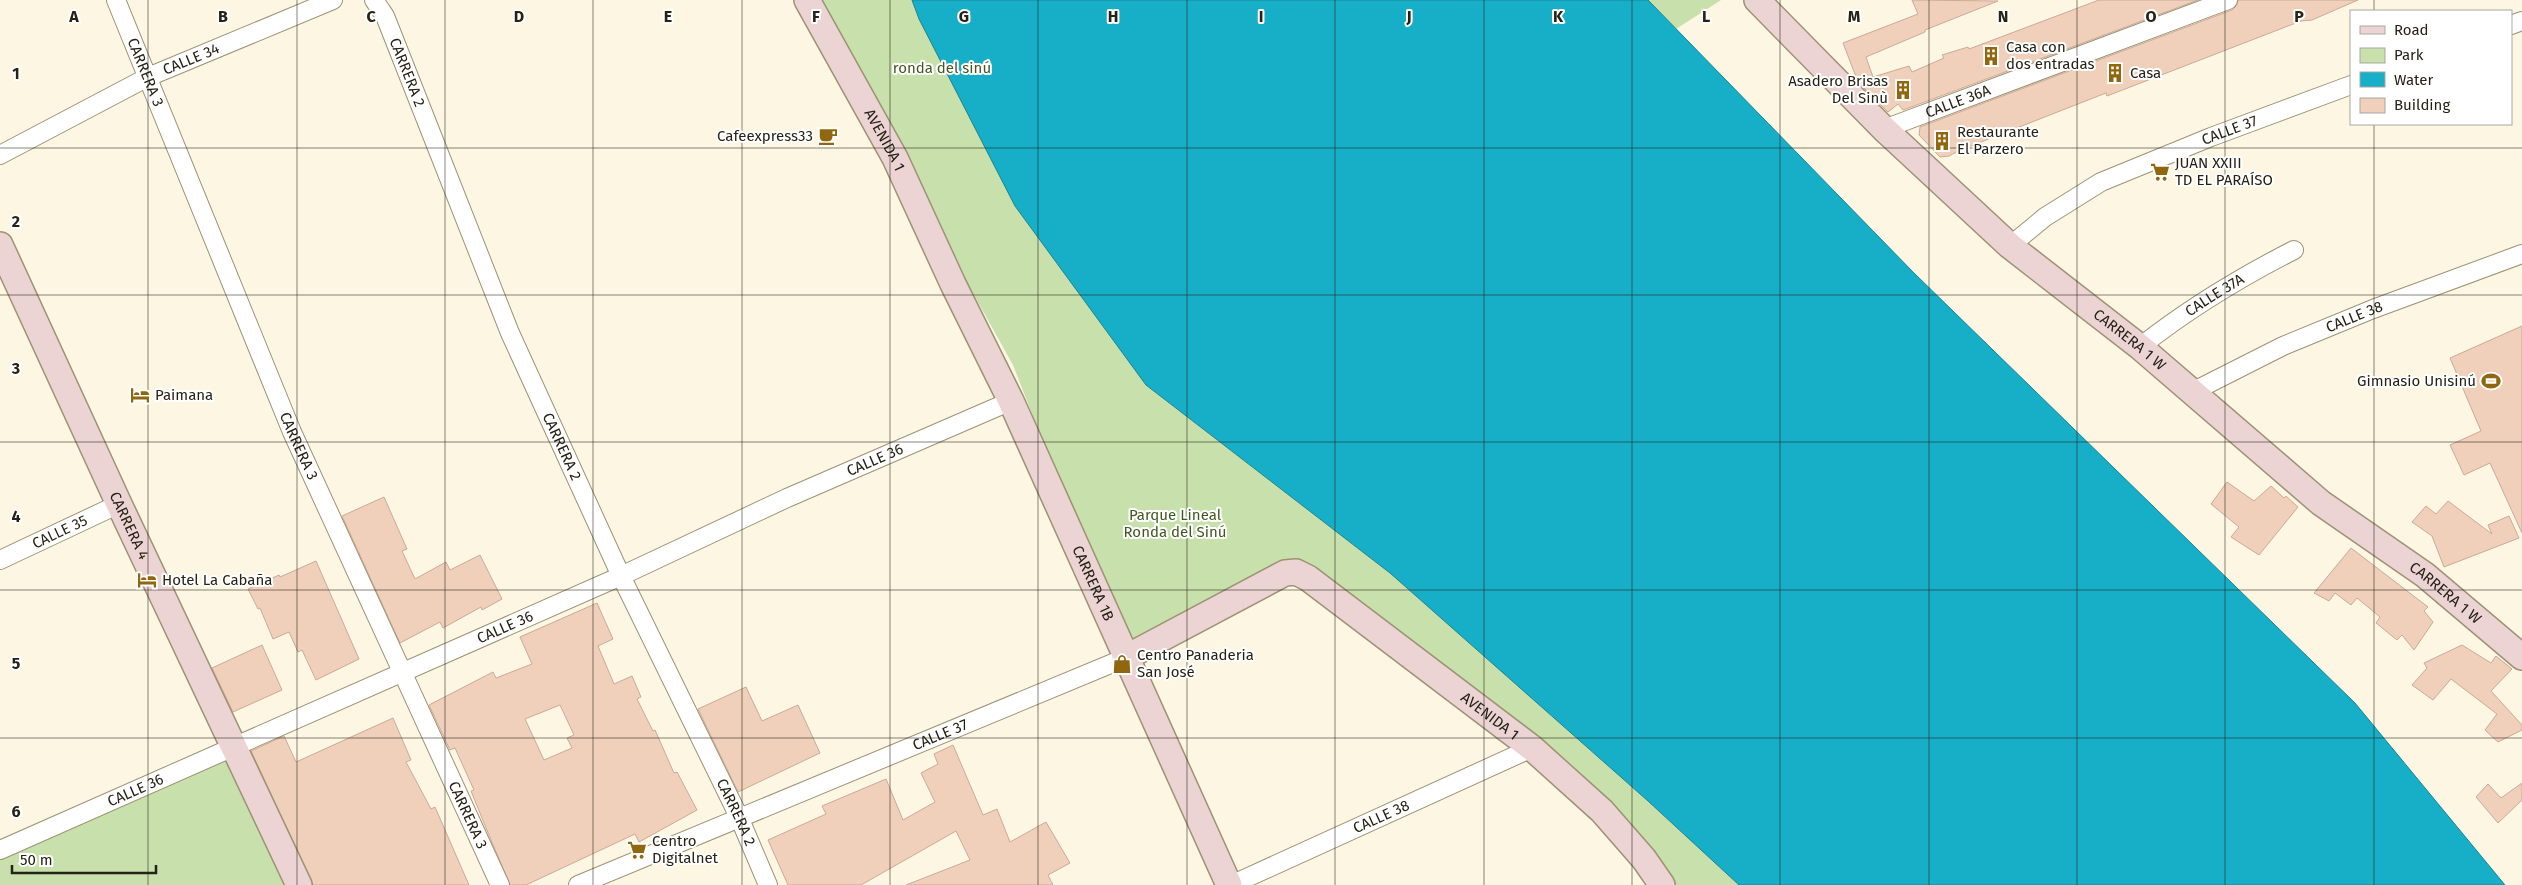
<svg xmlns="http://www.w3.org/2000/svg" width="2522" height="885" font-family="'Fira Sans',sans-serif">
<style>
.green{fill:#c7e0ac}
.water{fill:#17aec8;stroke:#1c8492}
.building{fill:#f0cfbb;stroke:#caaa98;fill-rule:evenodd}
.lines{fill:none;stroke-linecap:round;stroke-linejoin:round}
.street-casing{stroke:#9d9273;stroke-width:20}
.secondary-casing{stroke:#9d9273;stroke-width:28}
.street{stroke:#fff;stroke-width:18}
.secondary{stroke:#ecd3d4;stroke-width:25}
.grid{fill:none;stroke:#262215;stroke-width:1;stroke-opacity:0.55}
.labels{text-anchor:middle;stroke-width:4;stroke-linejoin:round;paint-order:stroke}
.poi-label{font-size:15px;fill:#262215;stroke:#fff;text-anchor:start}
.street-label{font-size:15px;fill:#262215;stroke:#fff}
.park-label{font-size:15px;fill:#415920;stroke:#fff}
.grid-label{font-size:16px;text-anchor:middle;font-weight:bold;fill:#262215;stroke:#fff;stroke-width:4;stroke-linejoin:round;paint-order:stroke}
</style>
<rect width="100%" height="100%" fill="#fdf6e2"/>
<g class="green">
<polygon points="810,0 950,0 1146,385 1390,573 1648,801 1739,885 1672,885 1622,829 1300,568 1126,653 1013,365"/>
<polygon points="1648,0 1721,0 1676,29"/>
<polygon points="233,757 290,885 0,885 0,857"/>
</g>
<polygon class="water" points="912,0 1648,0 1914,273 2355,703 2505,885 1739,885 1648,801 1390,573 1146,385 1015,206 919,19"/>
<g class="building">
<polygon points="1912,0 1998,1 1925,30 1925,32 1866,57 1873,77 1909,66 1912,72 1944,58 1942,55 1968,47 1969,49 2099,0 2198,0 1922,103 1903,110 1898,104 1888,112 1858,82 1843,43 1918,14"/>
<polygon points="2238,0 2358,0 2312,20 2301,21 2107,96 2106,93 1958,151 1949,156 1940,157 1919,135 1920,127 2232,10 2236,6"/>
<polygon points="2522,326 2522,533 2490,463 2464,475 2450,445 2481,431 2450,358"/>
<polygon points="2227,482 2254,501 2271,486 2284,498 2286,496 2298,507 2259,555 2231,537 2239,527 2211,504"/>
<polygon points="384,497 407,549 402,551 415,579 446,562 450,570 480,555 502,599 482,610 481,607 443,628 440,622 400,643 342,516"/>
<polygon points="2448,501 2492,534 2488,525 2509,516 2519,538 2444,567 2432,536 2412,522 2426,506 2436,514"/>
<polygon points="2351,548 2428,607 2424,611 2433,622 2414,650 2402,635 2397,640 2376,623 2380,617 2357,598 2351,605 2335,593 2329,601 2314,593"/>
<polygon points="316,561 359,659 316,680 302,650 298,652 289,632 273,639 260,608 258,609 248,589 279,575 280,577"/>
<path d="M597 603 613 639 598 646 614 684 632 676 641 697 637 699 653 731 655 730 674 773 677 772 697 810 639 842 635 834 526 885H510L486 828 471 791 474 790 455 748 450 750 429 705 493 672 496 678 532 664 520 637ZM560 705 574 735 567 738 572 748 544 760 525 719Z"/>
<polygon points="262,645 282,690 233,712 212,668"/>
<polygon points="2462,645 2491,663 2496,656 2512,669 2491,691 2522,725 2522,730 2498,742 2485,730 2497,714 2451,679 2433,700 2412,685 2427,668 2424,663"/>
<polygon points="746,687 762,721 798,705 820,753 738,792 698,709"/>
<polygon points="393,718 411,760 406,762 431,809 435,807 469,885 313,885 251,751 284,736 296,762"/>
<polygon points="953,745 983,815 997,809 1010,842 1046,822 1070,863 1048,875 1053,885 906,885 970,860 956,831 861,885 788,885 768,840 826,814 822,806 886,779 903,820 935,802 921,773 938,764 934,754"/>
<polygon points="2522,783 2522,800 2498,823 2476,797 2488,784 2501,798"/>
</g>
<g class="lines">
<g class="street-casing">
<g id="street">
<path id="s1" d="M116 0 292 432 500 885"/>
<path id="s2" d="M374 0 385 16 510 333 621 576 739 817 768 885"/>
<polyline points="2511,25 2522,21"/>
<path id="s3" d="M1884 129 2228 0"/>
<path id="s4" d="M0 155 148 77 333 0"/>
<path id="s5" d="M2010 246 2045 217 2101 182 2211 137 2351 85"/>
<path id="s6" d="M2140 347C2188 309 2239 278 2294 250"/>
<path id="s7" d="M2192 392 2283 346 2373 309 2522 254"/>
<path id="s8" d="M0 560 119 504"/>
<path id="s9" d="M0 850 621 576 787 498 1011 401"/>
<path id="s10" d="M578 885 1125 658"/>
<path id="s11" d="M1231 885 1532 748"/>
</g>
</g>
<g class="secondary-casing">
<g id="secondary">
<path id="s12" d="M807 0 895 158 953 284 1011 401 1229 885"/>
<path id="s13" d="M1757 0 1884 129 2010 246 2140 347 2321 503 2425 575 2522 657"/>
<path id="s14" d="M0 245 119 504 299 885"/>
<path id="s15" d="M1125 658 1285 573 1296 572 1308 578 1532 748 1602 811 1644 859 1662 885"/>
</g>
</g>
<use href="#street" class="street"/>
<use href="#secondary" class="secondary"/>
</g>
<path class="grid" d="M148 0V885M297 0V885M445 0V885M593 0V885M742 0V885M890 0V885M1038 0V885M1187 0V885M1335 0V885M1484 0V885M1632 0V885M1780 0V885M1929 0V885M2077 0V885M2225 0V885M2374 0V11M2374 124V885M0 148H2522M0 295H2522M0 442H2522M0 590H2522M0 738H2522"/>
<defs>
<g id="building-bare" transform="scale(1.5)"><path d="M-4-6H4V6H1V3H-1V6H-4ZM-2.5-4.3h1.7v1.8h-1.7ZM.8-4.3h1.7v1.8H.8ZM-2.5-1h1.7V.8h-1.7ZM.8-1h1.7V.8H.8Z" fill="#90670e" stroke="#fff" stroke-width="2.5" paint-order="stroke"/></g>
<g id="cafe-bare" transform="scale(1.5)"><path d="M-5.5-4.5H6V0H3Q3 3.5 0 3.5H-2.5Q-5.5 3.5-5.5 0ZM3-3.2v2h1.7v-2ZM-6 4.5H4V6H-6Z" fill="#90670e" stroke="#fff" stroke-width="2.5" paint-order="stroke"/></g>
<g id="supermarket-bare" transform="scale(1.5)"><path d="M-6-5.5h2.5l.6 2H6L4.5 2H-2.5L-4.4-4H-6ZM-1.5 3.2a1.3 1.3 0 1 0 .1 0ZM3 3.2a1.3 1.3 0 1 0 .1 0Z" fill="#90670e" stroke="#fff" stroke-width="2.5" paint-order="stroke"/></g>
<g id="stadium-bare" transform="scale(1.5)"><path d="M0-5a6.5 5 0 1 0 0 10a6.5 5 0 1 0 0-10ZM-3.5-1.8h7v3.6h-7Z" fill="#90670e" stroke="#fff" stroke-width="2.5" paint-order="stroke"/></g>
<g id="hotel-bare" transform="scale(1.5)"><path d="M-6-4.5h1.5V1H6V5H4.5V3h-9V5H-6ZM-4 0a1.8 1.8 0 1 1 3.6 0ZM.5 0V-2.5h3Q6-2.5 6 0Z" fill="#90670e" stroke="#fff" stroke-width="2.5" paint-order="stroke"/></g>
<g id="shop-bare" transform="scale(1.5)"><path d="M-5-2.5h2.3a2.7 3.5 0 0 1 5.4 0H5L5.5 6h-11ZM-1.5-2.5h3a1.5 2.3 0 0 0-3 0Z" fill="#90670e" stroke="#fff" stroke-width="2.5" paint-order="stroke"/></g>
</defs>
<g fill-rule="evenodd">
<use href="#building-bare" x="1991" y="56"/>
<use href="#building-bare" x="2115" y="73"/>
<use href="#building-bare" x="1903" y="90"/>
<use href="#cafe-bare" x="828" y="136"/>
<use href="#building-bare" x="1942" y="141"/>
<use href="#supermarket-bare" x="2160" y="172"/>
<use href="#stadium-bare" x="2491" y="381"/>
<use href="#hotel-bare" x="140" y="395"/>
<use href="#hotel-bare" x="147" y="580"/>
<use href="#shop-bare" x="1122" y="664"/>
<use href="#supermarket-bare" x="637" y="850"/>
</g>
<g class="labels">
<g class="poi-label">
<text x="2006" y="52">Casa con<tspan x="2006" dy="17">dos entradas</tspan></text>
<text x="2130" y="78">Casa</text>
<text x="1888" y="86" text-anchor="end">Asadero Brisas<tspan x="1888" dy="17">Del Sinù</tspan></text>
<text x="1957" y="137">Restaurante<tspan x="1957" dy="17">El Parzero</tspan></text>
<text x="813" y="141" text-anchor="end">Cafeexpress33</text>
<text x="2175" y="168">JUAN XXIII<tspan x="2175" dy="17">TD EL PARAÍSO</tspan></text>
<text x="2476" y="386" text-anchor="end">Gimnasio Unisinú</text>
<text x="155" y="400">Paimana</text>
<text x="162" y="585">Hotel La Cabaña</text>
<text x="1137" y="660">Centro Panaderia<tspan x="1137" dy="17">San José</tspan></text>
<text x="652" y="846">Centro<tspan x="652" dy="17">Digitalnet</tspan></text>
</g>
<g class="street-label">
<text dy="5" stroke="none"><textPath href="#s4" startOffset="214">CALLE 34</textPath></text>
<text dy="5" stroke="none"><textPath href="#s1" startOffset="78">CARRERA 3</textPath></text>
<text dy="5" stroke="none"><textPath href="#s2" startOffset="80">CARRERA 2</textPath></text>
<text dy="5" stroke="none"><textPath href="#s3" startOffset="79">CALLE 36A</textPath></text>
<text dy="5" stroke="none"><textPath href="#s5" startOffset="250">CALLE 37</textPath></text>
<text dy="5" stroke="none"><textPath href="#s12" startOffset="160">AVENIDA 1</textPath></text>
<text dy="5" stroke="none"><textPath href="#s6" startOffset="91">CALLE 37A</textPath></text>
<text dy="5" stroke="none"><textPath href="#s7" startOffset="179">CALLE 38</textPath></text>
<text dy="5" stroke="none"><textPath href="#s13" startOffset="505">CARRERA 1 W</textPath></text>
<text dy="5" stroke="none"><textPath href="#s1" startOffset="482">CARRERA 3</textPath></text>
<text dy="5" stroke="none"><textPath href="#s2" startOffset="485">CARRERA 2</textPath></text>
<text dy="5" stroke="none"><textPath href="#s9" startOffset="958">CALLE 36</textPath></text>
<text dy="5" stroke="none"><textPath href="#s14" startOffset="309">CARRERA 4</textPath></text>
<text dy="5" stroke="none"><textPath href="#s8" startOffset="66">CALLE 35</textPath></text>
<text dy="5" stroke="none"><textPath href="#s12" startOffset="650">CARRERA 1B</textPath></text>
<text dy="5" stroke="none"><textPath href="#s13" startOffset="910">CARRERA 1 W</textPath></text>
<text dy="5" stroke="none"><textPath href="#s9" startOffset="552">CALLE 36</textPath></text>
<text dy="5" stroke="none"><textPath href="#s15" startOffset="434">AVENIDA 1</textPath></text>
<text dy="5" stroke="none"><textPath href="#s10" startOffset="392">CALLE 37</textPath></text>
<text dy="5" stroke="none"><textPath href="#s9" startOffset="148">CALLE 36</textPath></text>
<text dy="5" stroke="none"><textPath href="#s2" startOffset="890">CARRERA 2</textPath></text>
<text dy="5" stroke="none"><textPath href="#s1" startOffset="888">CARRERA 3</textPath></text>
<text dy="5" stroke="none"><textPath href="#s11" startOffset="165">CALLE 38</textPath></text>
</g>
<g class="park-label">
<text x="942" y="73">ronda del sinú</text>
<text x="1175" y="520">Parque Lineal<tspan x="1175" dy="17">Ronda del Sinú</tspan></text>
</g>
</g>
<g class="grid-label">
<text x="74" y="22">A</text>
<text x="223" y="22">B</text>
<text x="371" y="22">C</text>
<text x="519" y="22">D</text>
<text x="668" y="22">E</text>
<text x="816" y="22">F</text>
<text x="964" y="22">G</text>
<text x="1113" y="22">H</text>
<text x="1261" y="22">I</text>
<text x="1409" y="22">J</text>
<text x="1558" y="22">K</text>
<text x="1706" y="22">L</text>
<text x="1854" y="22">M</text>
<text x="2003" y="22">N</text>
<text x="2151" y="22">O</text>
<text x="2299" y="22">P</text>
<text x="16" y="79">1</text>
<text x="16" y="227">2</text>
<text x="16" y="374">3</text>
<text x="16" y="522">4</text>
<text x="16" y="669">5</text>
<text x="16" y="817">6</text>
</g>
<rect x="2350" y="10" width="162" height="115" fill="#ffffff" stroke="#a8a7a1"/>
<rect x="2360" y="26" width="25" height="8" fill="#ecd3d4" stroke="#a8a7a1"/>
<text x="2394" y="35" font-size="15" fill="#262215">Road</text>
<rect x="2360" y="48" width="25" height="15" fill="#c7e0ac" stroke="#a8a7a1"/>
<text x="2394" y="60" font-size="15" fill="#262215">Park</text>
<rect x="2360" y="72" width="25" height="15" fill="#17aec8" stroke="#a8a7a1"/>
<text x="2394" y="85" font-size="15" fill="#262215">Water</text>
<rect x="2360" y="98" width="25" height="15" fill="#f0cfbb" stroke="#a8a7a1"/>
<text x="2394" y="110" font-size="15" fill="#262215">Building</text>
<path d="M12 865v8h144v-8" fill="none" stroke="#262215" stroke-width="2.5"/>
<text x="20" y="865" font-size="15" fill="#262215" stroke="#ffffff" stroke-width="4" paint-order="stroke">50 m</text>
</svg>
